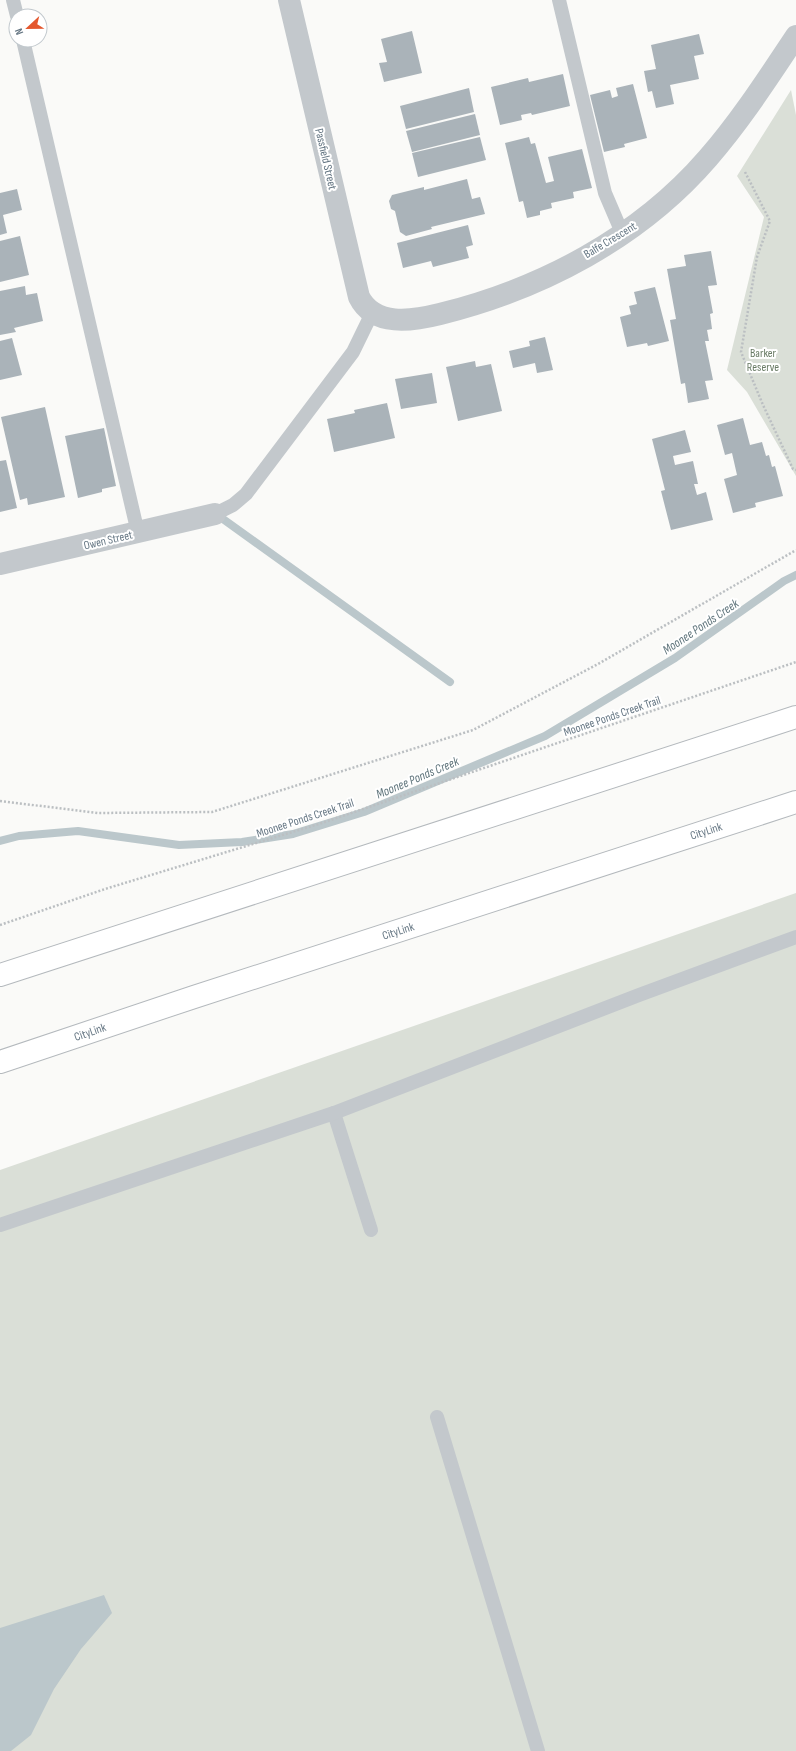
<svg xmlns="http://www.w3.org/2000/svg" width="796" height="1751" font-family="'Sofia Sans Condensed',sans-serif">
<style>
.green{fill:#dadfd7}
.water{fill:#bbc7cb}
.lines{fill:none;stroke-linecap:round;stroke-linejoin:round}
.stream{stroke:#bbc7cb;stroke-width:8}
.building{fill:#aab3b9}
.motorway-casing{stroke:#b4b9bd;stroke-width:24}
.path{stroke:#bbbfc2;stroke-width:2.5;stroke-dasharray:2 2;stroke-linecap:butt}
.service{stroke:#c3c8cc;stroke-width:14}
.minor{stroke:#c3c8cc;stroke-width:22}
.motorway{stroke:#fff;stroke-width:22}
.labels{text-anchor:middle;stroke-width:4;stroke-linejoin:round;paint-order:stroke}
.street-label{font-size:12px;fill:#657683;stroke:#fff}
.park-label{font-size:12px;fill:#687a64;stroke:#fff}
.water-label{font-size:13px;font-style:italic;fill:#60757c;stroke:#fff}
</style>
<rect width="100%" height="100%" fill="#fafaf8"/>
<g class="green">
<polygon points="791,90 796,115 796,476 747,392 727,370 764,217 737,176"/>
<polygon points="796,893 796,1751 0,1751 0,1170"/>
</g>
<polygon class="water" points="104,1595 112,1613 81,1649 54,1689 31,1735 11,1751 0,1751 0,1628"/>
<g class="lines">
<g class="stream">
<polyline points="216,514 450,682"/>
<polyline points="0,841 19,836 78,831 179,845 242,842 293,834 364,812 545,736 675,658 784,581 796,575"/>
</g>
</g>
<g class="building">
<polygon points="412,31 422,73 384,82 379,63 387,62 381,39"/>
<polygon points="699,34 704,54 694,56 699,79 670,85 674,104 656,108 652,91 648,92 644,71 656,69 651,45"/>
<polygon points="563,74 570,106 532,115 531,113 521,115 522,120 500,125 491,87 528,78 529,82"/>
<polygon points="633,84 647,138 624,144 625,147 604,152 590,95 610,90 612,98 618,96 616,88"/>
<polygon points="469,88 474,112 406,129 400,106"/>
<polygon points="475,114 480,135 412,152 406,131"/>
<polygon points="480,137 486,160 418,177 412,153"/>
<polygon points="529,137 531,144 535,143 546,183 554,181 548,157 582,149 592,188 573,192 574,198 551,203 552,208 540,211 540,215 527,218 523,201 519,202 505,143"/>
<polygon points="467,179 472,199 480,197 485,214 431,227 432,229 406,236 400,232 395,211 391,209 389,201 392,195 424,187 424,190"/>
<polygon points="17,189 22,210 3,215 7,233 0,235 0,193"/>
<polygon points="468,225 473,245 466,247 469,258 433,267 431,261 403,268 397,243"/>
<polygon points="20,236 29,275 0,282 0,241"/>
<polygon points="711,251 717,285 708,286 713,313 710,314 712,329 707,330 709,341 705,341 713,380 705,381 709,399 688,403 685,383 681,384 670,320 676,319 667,269 686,266 684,255"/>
<polygon points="25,286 26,295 37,293 43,321 14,328 16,332 0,335 0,291"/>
<polygon points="655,287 669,341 648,346 647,343 627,347 620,317 631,314 629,306 637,304 634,292"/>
<polygon points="545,337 553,370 537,373 535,363 513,368 509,351 530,346 529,341"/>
<polygon points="12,338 22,375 0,380 0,341"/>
<polygon points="475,361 476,367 491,364 502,411 458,421 446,367"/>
<polygon points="432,373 437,403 401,409 395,379"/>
<polygon points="387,403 395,438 334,452 327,419 355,413 354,410"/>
<polygon points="45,407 65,497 28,505 27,498 20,500 1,417"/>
<polygon points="743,418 750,445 762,442 766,456 769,455 772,467 775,466 783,496 755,503 756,507 733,513 724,479 737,475 732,453 725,455 717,425"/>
<polygon points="104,428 116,486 102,489 102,492 78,498 65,436"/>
<polygon points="685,430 691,452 673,456 675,465 693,461 698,484 694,484 697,495 706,492 713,520 671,530 661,491 665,490 652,439"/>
<polygon points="6,460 17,508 0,512 0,461"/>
</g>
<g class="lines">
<g class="motorway-casing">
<g id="motorway">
<polyline points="0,975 796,717"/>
<polyline points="0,1062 194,997 796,802"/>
</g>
</g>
<g class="path">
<polyline points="745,172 770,221 757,257 741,352 763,405 793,469 796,470"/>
<polyline points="0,801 98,813 212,812 473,730 598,664 796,550"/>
<polyline points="0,925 105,889 322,823 796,662"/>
</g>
<g class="service">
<polyline points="13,0 17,16"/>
<polyline points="559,0 605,193 623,235"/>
<polyline points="23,40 138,533"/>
<polyline points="215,514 233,505 246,494 353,352 372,313"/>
<polyline points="334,1113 371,1230"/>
<polyline points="0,1225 334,1113 639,995 796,937"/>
<polyline points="437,1417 538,1751"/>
</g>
<g class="minor">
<path d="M289 0 359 297C374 327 412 321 440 314 541 289 639 238 708 158 741 120 768 78 796 36"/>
<polyline points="0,564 215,514"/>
</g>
<use href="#motorway" class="motorway"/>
</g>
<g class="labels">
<g class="street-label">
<text transform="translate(326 159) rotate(77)" y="4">Passfield Street</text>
<text transform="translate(610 240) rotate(-31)" y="4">Balfe Crescent</text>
<text transform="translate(108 540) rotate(-13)" y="4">Owen Street</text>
<text transform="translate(612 716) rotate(-19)" y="4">Moonee Ponds Creek Trail</text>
<text transform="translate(305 818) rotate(-18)" y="4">Moonee Ponds Creek Trail</text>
<text transform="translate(706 831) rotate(-18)" y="4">CityLink</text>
<text transform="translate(398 931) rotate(-18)" y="4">CityLink</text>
<text transform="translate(90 1032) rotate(-19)" y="4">CityLink</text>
</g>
<g class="park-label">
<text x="763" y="357">Barker<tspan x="763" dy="14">Reserve</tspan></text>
</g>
<g class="water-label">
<text transform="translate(700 626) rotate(-34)" y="5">Moonee Ponds Creek</text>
<text transform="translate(417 777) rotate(-23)" y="5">Moonee Ponds Creek</text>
</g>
</g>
<g transform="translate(28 28) rotate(248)"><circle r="19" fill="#ffffff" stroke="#c1c8cd"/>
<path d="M0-3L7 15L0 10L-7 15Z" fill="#e4572e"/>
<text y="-6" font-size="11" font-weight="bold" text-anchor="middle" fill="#657683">N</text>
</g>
</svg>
